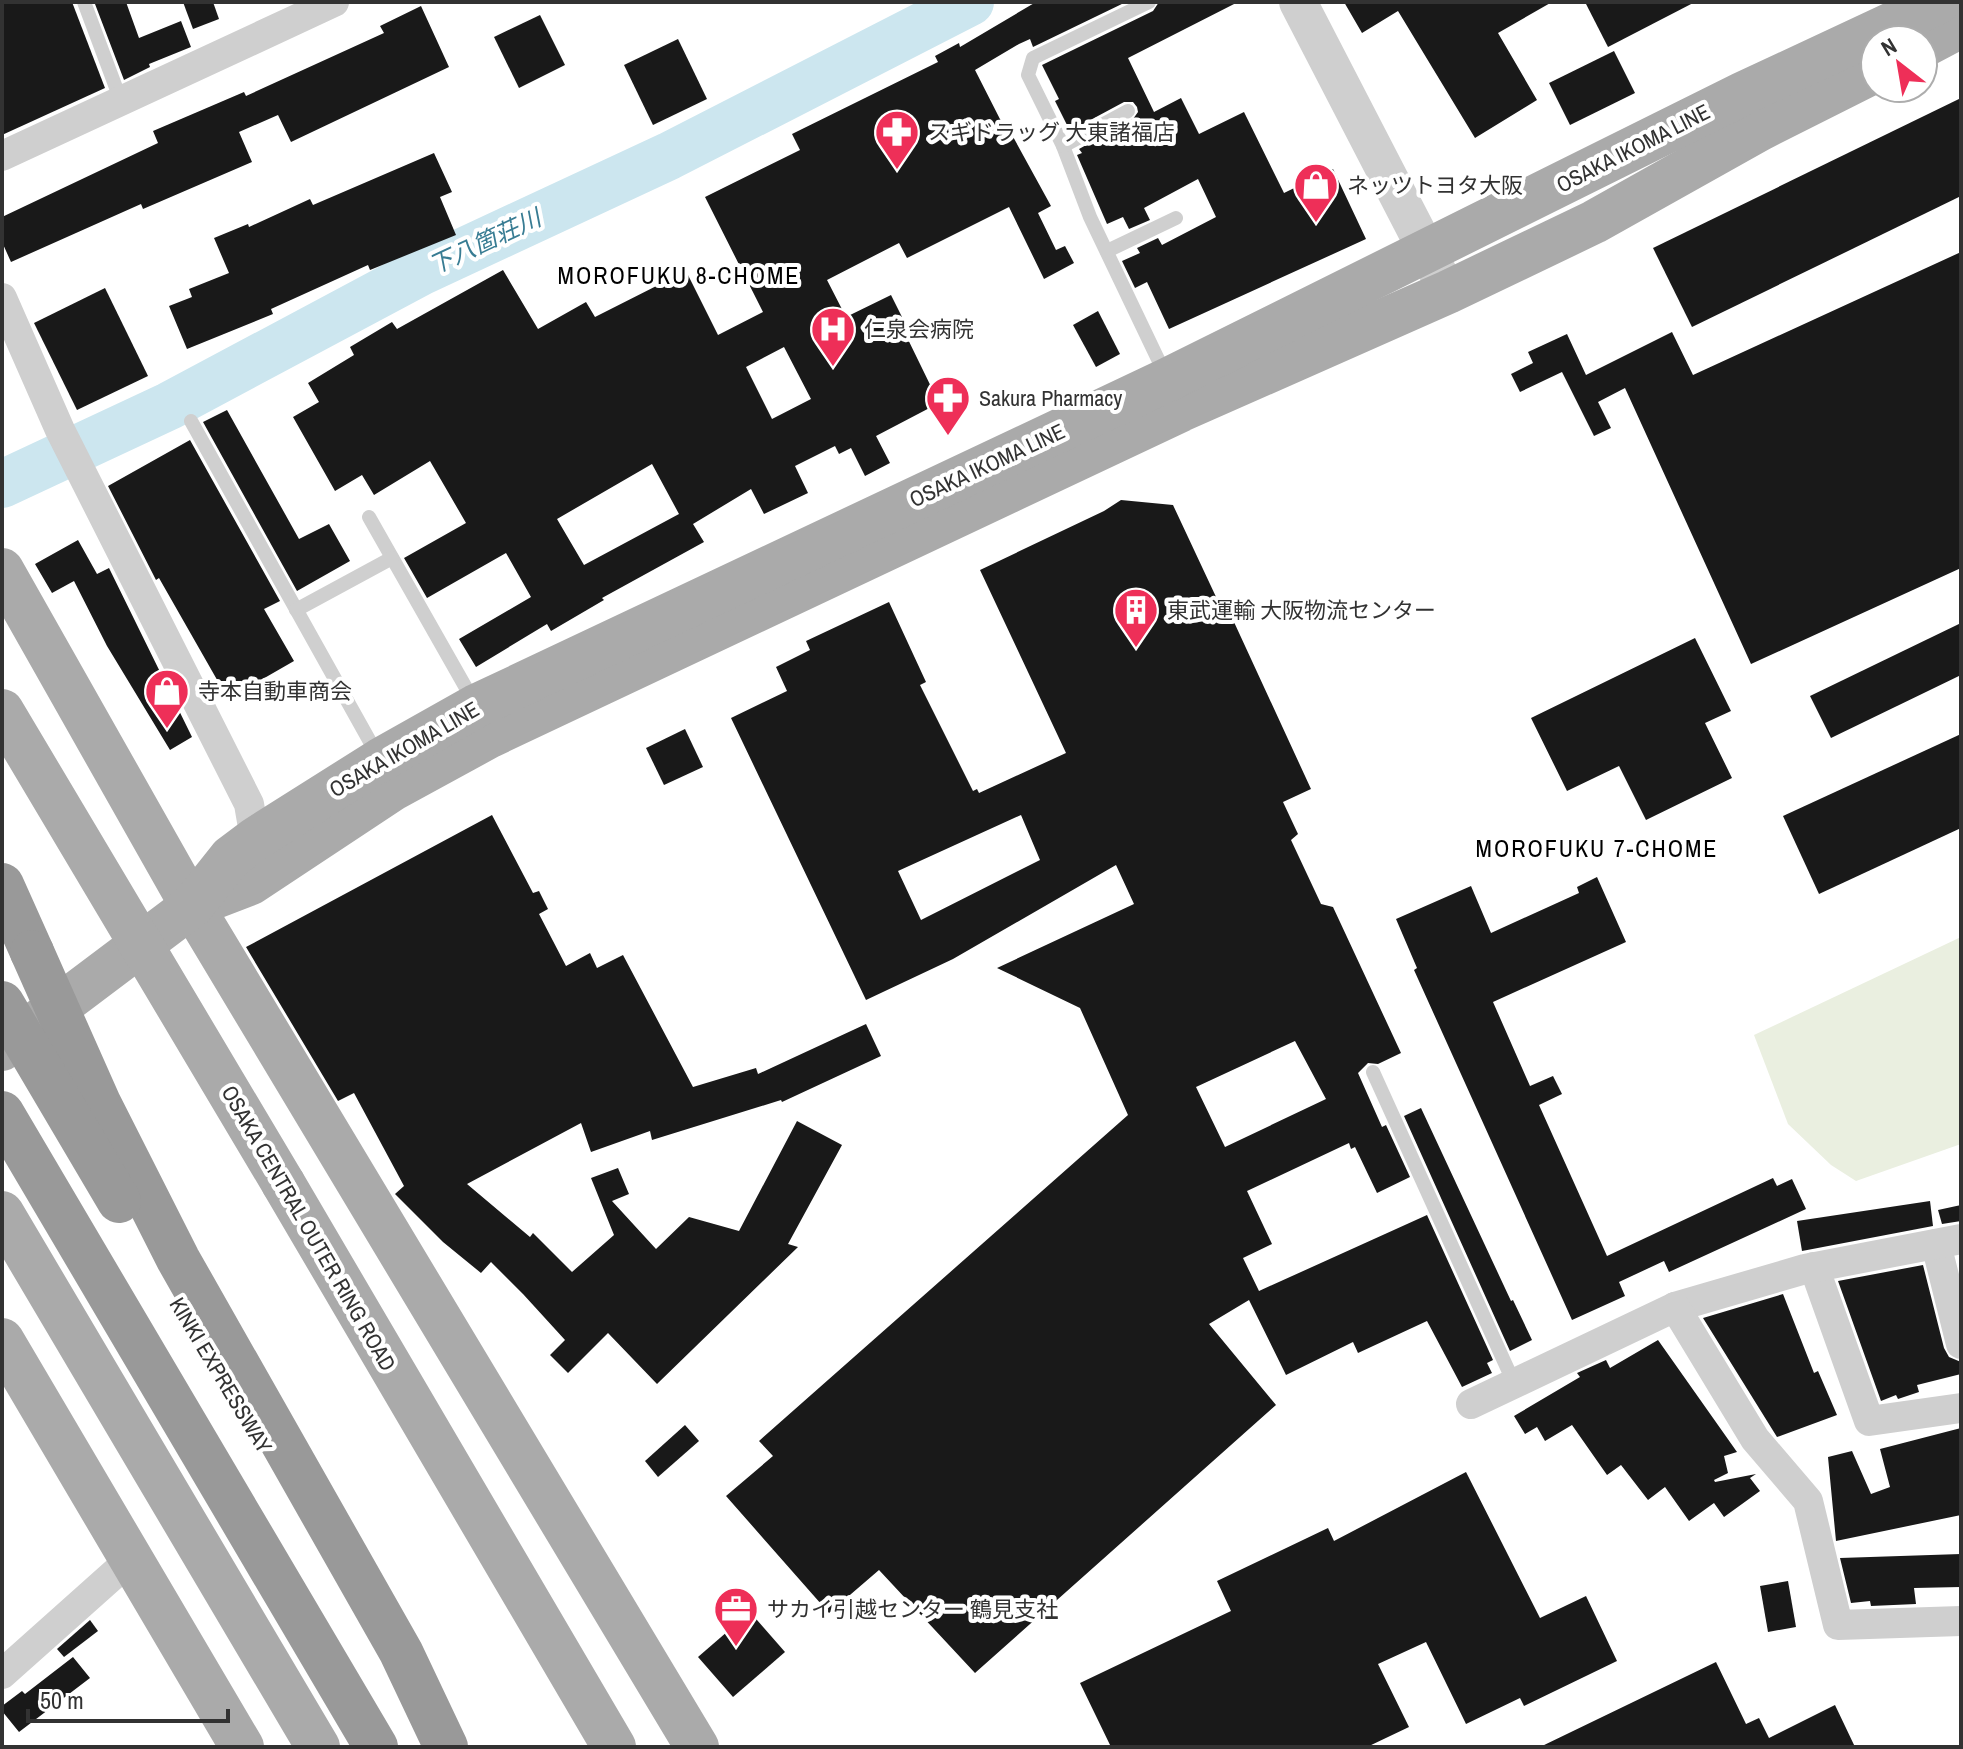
<svg xmlns="http://www.w3.org/2000/svg" width="1963" height="1749" font-family="'Archivo Narrow','Noto Sans JP',sans-serif">
<style>
.green{fill:#eaefe0}
.lines{fill:none;stroke-linecap:round;stroke-linejoin:round}
.river{stroke:#cce6ef;stroke-width:48}
.building{fill:#191919;fill-rule:evenodd}
.service{stroke:#cfcfcf;stroke-width:14}
.minor{stroke:#cfcfcf;stroke-width:30}
.tertiary{stroke:#cfcfcf;stroke-width:38}
.primary{stroke:#aaa;stroke-width:44}
.motorway{stroke:#999;stroke-width:44}
.primary-bridge{stroke:#aaa;stroke-width:44}
.motorway-bridge{stroke:#999;stroke-width:44}
.labels{text-anchor:middle;stroke-width:8;stroke-linejoin:round;paint-order:stroke}
.poi-label{font-size:22px;fill:#323232;stroke:#fff;text-anchor:start}
.street-label{font-size:22px;fill:#323232;stroke:#fff}
.water-label{font-size:24px;font-style:italic;fill:#387c93;stroke:#fff}
.neighbourhood-label{font-size:24px;letter-spacing:2px;fill:#000;stroke:#fff}
</style>
<rect width="100%" height="100%" fill="#fff"/>
<polygon class="green" points="1961,937 1961,1144 1856,1181 1831,1165 1788,1124 1754,1035"/>
<g class="lines">
<polyline class="river" points="2,484 169,406 420,272 669,156 970,2"/>
</g>
<g class="building">
<polygon points="2,2 72,2 105,88 2,135"/>
<polygon points="101,2 126,2 139,38 181,21 191,47 149,64 150,67 124,80 95,4"/>
<polygon points="183,2 213,2 219,19 193,29"/>
<path d="M1036 2H1126L1033 47 1030 39 1019 44 975 70 1003 125 1006 124 1051 206 1038 213 1056 250 1065 246 1074 263 1044 279 1009 207 907 258 899 243 827 280 846 317 891 295 904 321 900 323 939 403 876 436 890 463 865 476 851 448 839 454 835 446 795 466 808 493 764 514 751 489 693 524 704 542 602 598 604 600 551 631 547 624 476 667 459 639 531 597 506 553 427 598 404 558 466 523 430 461 374 495 362 475 335 491 293 417 319 402 308 383 354 355 350 347 392 322 397 329 503 270 538 329 586 302 595 317 686 271 718 335 763 312 705 197 800 150 792 134 938 62 935 56 959 43 960 47ZM784 347 811 399 772 419 746 367ZM652 464 679 514 584 565 557 519Z"/>
<polygon points="1159,2 1238,2 1128,58 1154,112 1181,98 1199,134 1244,112 1284,193 1333,169 1366,239 1169,329 1147,282 1135,288 1122,261 1140,253 1137,248 1158,238 1162,245 1216,217 1198,179 1144,208 1150,220 1129,229 1123,217 1107,224 1077,155 1082,153 1079,149 1133,119 1138,112 1137,107 1133,102 1124,102 1070,131 1055,101 1059,99 1042,65 1153,11"/>
<polygon points="1344,2 1552,2 1498,33 1537,100 1475,138 1398,11 1362,33"/>
<polygon points="1585,2 1695,2 1608,47"/>
<polygon points="421,6 449,67 291,142 278,115 239,132 252,162 143,209 141,204 11,262 2,242 2,217 158,143 153,131 244,92 246,96 384,33 380,26"/>
<polygon points="540,15 565,65 519,88 494,37"/>
<polygon points="678,39 707,99 653,125 624,65"/>
<polygon points="1614,51 1635,93 1570,125 1549,83"/>
<polygon points="1961,98 1961,196 1692,327 1653,248"/>
<polygon points="434,153 452,192 440,197 456,235 370,270 368,265 271,309 273,314 187,349 169,306 192,297 189,289 229,273 214,238 248,224 249,227 310,199 313,205"/>
<polygon points="1961,252 1961,568 1751,664 1625,388 1598,402 1611,428 1594,436 1562,372 1520,392 1511,374 1533,363 1528,352 1567,334 1586,375 1672,332 1693,375"/>
<polygon points="105,288 148,376 77,410 34,323"/>
<polygon points="1098,311 1120,354 1096,367 1073,325"/>
<polygon points="227,410 299,539 329,524 350,561 297,591 203,422"/>
<polygon points="190,440 280,601 264,609 294,661 228,699 159,578 156,580 108,486"/>
<path d="M1121 500 1173 505 1217 599 1222 596 1311 789 1283 802 1298 834 1291 840 1321 904 1333 907 1401 1053 1378 1064 1368 1063 1358 1073 1382 1127 1386 1125 1410 1177 1377 1193 1355 1147 1351 1149 1349 1143 1247 1191 1272 1244 1243 1258 1259 1291 1427 1215 1493 1360 1487 1363 1492 1373 1462 1387 1427 1321 1358 1353 1353 1342 1286 1375 1249 1300 1209 1324 1276 1405 975 1673 879 1570 829 1613 726 1496 773 1456 759 1441 1128 1115 1080 1008 997 968 1134 904 1116 865 953 959 866 1000 731 718 787 691 776 667 810 650 806 641 889 602 926 682 920 685 973 791 977 789 979 793 1066 753 980 570 1104 511ZM1021 815 1040 860 921 920 898 871ZM1295 1041 1326 1099 1225 1147 1196 1087Z"/>
<polygon points="78,540 97,574 109,568 192,737 170,750 107,646 74,581 52,593 35,564"/>
<polygon points="1961,623 1961,675 1831,738 1810,696"/>
<polygon points="1695,638 1731,711 1705,723 1732,778 1646,820 1619,766 1567,791 1531,718"/>
<polygon points="685,729 703,767 664,785 646,748"/>
<polygon points="1961,734 1961,828 1819,894 1783,816"/>
<polygon points="492,815 533,893 539,891 548,909 539,914 566,966 590,953 597,968 623,955 693,1087 756,1068 758,1074 866,1024 881,1056 782,1102 781,1100 652,1140 650,1131 591,1152 581,1123 467,1184 530,1237 533,1233 572,1272 614,1235 591,1178 618,1168 629,1194 612,1201 656,1249 689,1217 739,1231 797,1121 842,1145 788,1244 798,1247 657,1384 608,1333 568,1373 550,1355 565,1340 523,1294 491,1262 481,1273 443,1242 395,1194 404,1186 354,1093 338,1101 246,947"/>
<polygon points="1597,877 1626,942 1493,1002 1530,1086 1553,1076 1562,1094 1539,1105 1607,1256 1773,1178 1777,1186 1792,1179 1806,1209 1669,1272 1664,1261 1619,1282 1625,1296 1572,1320 1414,970 1417,968 1396,919 1471,886 1491,933 1579,893 1577,887"/>
<polygon points="1421,1108 1511,1301 1513,1300 1532,1340 1510,1351 1404,1116"/>
<polygon points="1930,1201 1933,1226 1802,1251 1797,1221"/>
<polygon points="1961,1205 1961,1221 1942,1224 1938,1210"/>
<polygon points="1923,1265 1944,1348 1949,1357 1961,1362 1961,1374 1917,1385 1919,1392 1898,1399 1896,1395 1881,1401 1838,1281"/>
<polygon points="1783,1294 1814,1373 1818,1371 1837,1415 1777,1437 1703,1318"/>
<polygon points="1658,1340 1737,1452 1724,1456 1728,1473 1714,1480 1715,1482 1756,1474 1750,1478 1760,1491 1724,1517 1714,1503 1689,1521 1665,1487 1648,1500 1621,1465 1607,1475 1572,1425 1545,1441 1537,1427 1525,1434 1514,1416 1580,1377 1577,1373 1606,1360 1610,1368"/>
<polygon points="685,1425 699,1441 658,1477 645,1461"/>
<polygon points="1961,1428 1961,1515 1836,1541 1828,1457 1852,1451 1871,1494 1890,1487 1880,1449"/>
<polygon points="1466,1472 1540,1618 1586,1596 1617,1661 1524,1706 1520,1698 1466,1724 1426,1642 1378,1664 1409,1727 1367,1747 1111,1747 1080,1683 1231,1611 1217,1581 1328,1528 1334,1541"/>
<polygon points="1961,1554 1961,1587 1914,1588 1916,1604 1871,1606 1870,1601 1851,1603 1840,1558"/>
<polygon points="1788,1581 1796,1627 1768,1632 1760,1586"/>
<polygon points="750,1612 785,1652 733,1697 698,1657"/>
<polygon points="90,1620 98,1631 64,1657 57,1649"/>
<polygon points="73,1657 90,1678 19,1732 2,1711 2,1706 22,1691 25,1694"/>
<polygon points="1716,1662 1746,1724 1759,1718 1769,1738 1835,1705 1855,1747 1540,1747"/>
</g>
<g class="lines">
<g class="service">
<polyline points="84,2 121,101"/>
<polyline points="1149,2 1033,58 1028,75 1063,146 1090,217 1166,376"/>
<polyline points="1063,146 1128,111"/>
<polyline points="1107,251 1176,218"/>
<polyline points="191,421 378,756"/>
<polyline points="369,517 474,702"/>
<polyline points="296,610 392,558"/>
<polyline points="1373,1072 1514,1383"/>
</g>
<g class="minor">
<polyline points="2,156 334,2"/>
<polyline points="2,298 60,430 249,804 255,839"/>
<polyline points="1936,1244 1961,1344"/>
<polyline points="1814,1267 1869,1421 1961,1408"/>
<polyline points="1675,1307 1805,1269 1961,1239"/>
<polyline points="1471,1404 1675,1307 1755,1439 1808,1501 1838,1625 1961,1621"/>
<polyline points="2,1674 131,1559"/>
</g>
<polyline class="tertiary" points="1298,2 1448,292"/>
<g class="primary">
<polyline points="1923,46 1961,26"/>
<polyline points="2,570 192,906 697,1747"/>
<polyline points="194,905 251,883 393,789 490,736 1181,410 1448,292 1594,222 1760,129 1875,71"/>
<polyline points="2,1049 192,906 231,857 255,839 380,760 476,706 1167,380 1742,94 1939,2"/>
<polyline points="283,1183 614,1747"/>
<polyline points="2,1213 318,1747"/>
<polyline points="2,1340 242,1747"/>
</g>
<g class="motorway">
<polyline points="2,885 32,952"/>
<polyline points="2,1113 376,1747"/>
</g>
<polyline class="primary-bridge" points="2,711 283,1183"/>
<g class="motorway-bridge">
<polyline points="32,952 99,1103 178,1259 401,1652 446,1747"/>
<polyline points="2,1003 119,1201"/>
</g>
</g>
<defs>
<g id="pharmacy-pin" transform="scale(2.3)"><path d="M0 17L-7.5 6A9.5 9.5 0 1 1 7.5 6Z" fill="#ee2f58" stroke="#fff"/><path d="M-2-6h4v4h4v4h-4v4h-4v-4h-4v-4h4Z" fill="#fff"/></g>
<g id="shop-pin" transform="scale(2.3)"><path d="M0 17L-7.5 6A9.5 9.5 0 1 1 7.5 6Z" fill="#ee2f58" stroke="#fff"/><path d="M-5-2.5h2.3a2.7 3.5 0 0 1 5.4 0H5L5.5 6h-11ZM-1.5-2.5h3a1.5 2.3 0 0 0-3 0Z" fill="#fff"/></g>
<g id="hospital-pin" transform="scale(2.3)"><path d="M0 17L-7.5 6A9.5 9.5 0 1 1 7.5 6Z" fill="#ee2f58" stroke="#fff"/><path d="M-5-5h3v3.5h4V-5h3V5h-3V1.5h-4V5h-3Z" fill="#fff"/></g>
<g id="building-pin" transform="scale(2.3)"><path d="M0 17L-7.5 6A9.5 9.5 0 1 1 7.5 6Z" fill="#ee2f58" stroke="#fff"/><path d="M-4-6H4V6H1V3H-1V6H-4ZM-2.5-4.3h1.7v1.8h-1.7ZM.8-4.3h1.7v1.8H.8ZM-2.5-1h1.7V.8h-1.7ZM.8-1h1.7V.8H.8Z" fill="#fff"/></g>
<g id="office-pin" transform="scale(2.3)"><path d="M0 17L-7.5 6A9.5 9.5 0 1 1 7.5 6Z" fill="#ee2f58" stroke="#fff"/><path d="M-6-3h4V-5.5h4V-3h4V5H-6ZM-1-4.5V-3h2v-1.5ZM-6 0V1H6V0Z" fill="#fff"/></g>
</defs>
<g fill-rule="evenodd">
<use href="#pharmacy-pin" x="897" y="132"/>
<use href="#shop-pin" x="1316" y="185"/>
<use href="#hospital-pin" x="833" y="329"/>
<use href="#pharmacy-pin" x="948" y="398"/>
<use href="#building-pin" x="1136" y="610"/>
<use href="#shop-pin" x="167" y="691"/>
<use href="#office-pin" x="736" y="1609"/>
</g>
<g class="labels">
<g class="poi-label">
<text x="928" y="140">スギドラッグ 大東諸福店</text>
<text x="1347" y="193">ネッツトヨタ大阪</text>
<text x="864" y="337">仁泉会病院</text>
<text x="979" y="406">Sakura Pharmacy</text>
<text x="1167" y="618">東武運輸 大阪物流センター</text>
<text x="198" y="699">寺本自動車商会</text>
<text x="767" y="1617">サカイ引越センター 鶴見支社</text>
</g>
<g class="street-label">
<text transform="translate(1633 148) rotate(-27)" y="8">OSAKA IKOMA LINE</text>
<text transform="translate(987 465) rotate(-25)" y="8">OSAKA IKOMA LINE</text>
<text transform="translate(404 749) rotate(-30)" y="8">OSAKA IKOMA LINE</text>
<text transform="translate(309 1228) rotate(60)" y="8">OSAKA CENTRAL OUTER RING ROAD</text>
<text transform="translate(221 1375) rotate(59)" y="8">KINKI EXPRESSWAY</text>
</g>
<g class="water-label">
<text transform="translate(485 242) rotate(-25)" y="8">下八箇荘川</text>
</g>
<g class="neighbourhood-label">
<text x="679" y="284">MOROFUKU 8-CHOME</text>
<text x="1597" y="857">MOROFUKU 7-CHOME</text>
</g>
</g>
<rect width="1963" height="1749" fill="none" stroke="#323232" stroke-width="8"/>
<g transform="translate(1899 64) rotate(329)"><circle r="38" fill="#ffffff" stroke="#adadad" stroke-width="2"/>
<path d="M0-6L14 30L0 20L-14 30Z" fill="#ee2f58"/>
<text y="-12" font-size="22" font-weight="bold" text-anchor="middle" fill="#323232">N</text>
</g>
<path d="M28 1709v12h200v-12" fill="none" stroke="#323232" stroke-width="4"/>
<text x="40" y="1709" font-size="24" fill="#323232" stroke="#ffffff" stroke-width="6" paint-order="stroke">50 m</text>
</svg>
